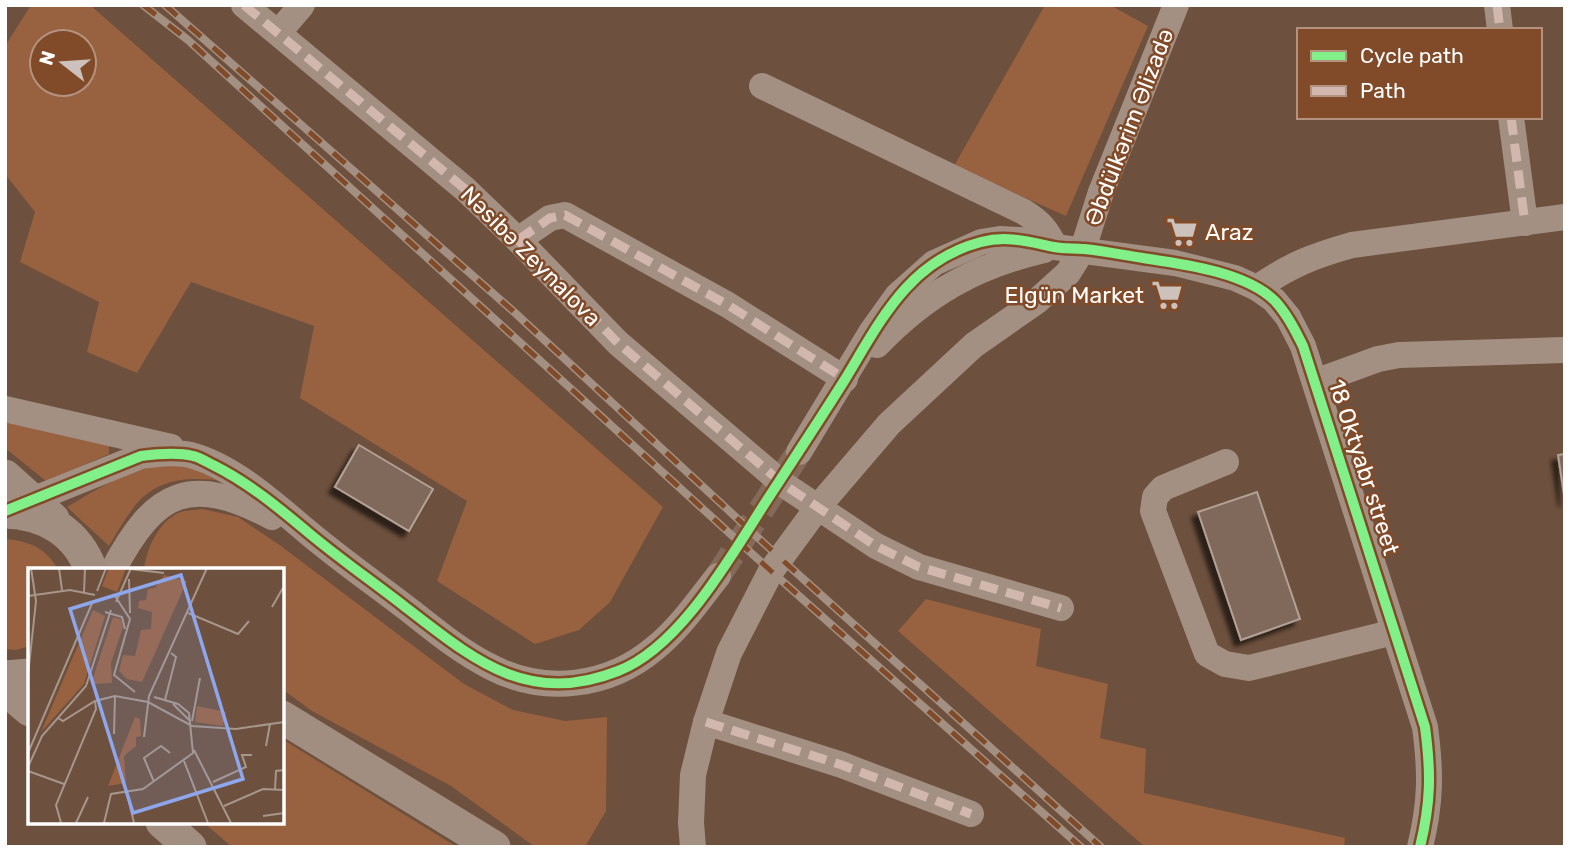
<svg xmlns="http://www.w3.org/2000/svg" width="1570" height="852" font-family="Rubik,sans-serif">
<style>
.green{fill:#986140;fill-rule:evenodd}
.building{fill:#80685a;stroke:#b2a196;stroke-width:2;filter:url(#shadow)}
.lines{fill:none;stroke-linecap:round;stroke-linejoin:round}
.minor-tunnel{stroke:#836a5a;stroke-width:26;stroke-dasharray:26 13;stroke-linecap:butt}
.minor{stroke:#a39083;stroke-width:26}
.major{stroke:#a28e81;stroke-width:33}
.rail-casing{stroke:#a39083;stroke-width:8}
.rail{stroke:#814b29;stroke-width:5;stroke-dasharray:16;stroke-linecap:butt}
.quiet{stroke:#d1b7ad;stroke-width:9;stroke-dasharray:18 9;stroke-linecap:butt}
.cycleway-casing{stroke:#814b29;stroke-width:15}
.cycleway{stroke:#82f089;stroke-width:10}
.labels{text-anchor:middle;stroke-width:5;stroke-linejoin:round;paint-order:stroke}
.street-label{font-size:23px;fill:#fff;stroke:#814b29}
.poi-label{font-size:23px;fill:#fff;stroke:#814b29;text-anchor:start}
.inset-road{fill:none;stroke:#a7968b;stroke-width:2}
.view{fill:#8ea6ec;fill-opacity:0.15;stroke:#8ea6ec;stroke-width:3.5}
.inset-edge{fill:none;stroke:#fff;stroke-width:3.5}
</style>
<defs>
<filter id="shadow"><feDropShadow dx="-6" dy="6" stdDeviation="2" flood-color="#0009"/></filter>
</defs>
<rect width="100%" height="100%" fill="#6d503d"/>
<g class="green">
<path d="M31 5H90L663 507 610 602 579 630 535 644 437 581 467 501 300 398 314 326 191 282 137 373 87 352 99 302 20 262 35 212 5 174V46ZM84 42V84H42V42Z"/>
<polygon points="1045,5 1110,5 1148,26 1066,216 954,166"/>
<polygon points="5,422 109,445 109,454 46,481 5,448"/>
<path d="M164 463 192 468 228 482C197 477 164 476 140 500 128 513 118 531 109 546L67 507C99 488 128 470 164 463Z"/>
<path d="M203 509 238 517 281 546 464 684 513 710 565 721 607 717 606 811 585 847H535L451 786 312 711 282 689V570H144C146 550 157 525 176 514 182 510 195 510 203 509Z"/>
<path d="M5 539C29 541 47 548 58 570H30V646L16 650 5 649Z"/>
<polygon points="926,599 1041,629 1036,666 1108,684 1100,738 1146,749 1144,793 1345,838 1344,847 1145,847 898,631"/>
<polygon points="282,739 457,847 232,847 203,822 282,822"/>
</g>
<g class="building">
<polygon points="359,445 433,489 409,531 335,487"/>
<polygon points="1565,454 1565,501 1558,455"/>
<polygon points="1257,492 1300,619 1241,640 1198,512"/>
</g>
<g class="lines">
<polyline class="minor-tunnel" points="718,576 799,452"/>
<g class="minor">
<polyline points="244,5 465,189 518,240 618,343 783,484 876,546 919,567 1061,608"/>
<polyline points="1497,5 1500,30"/>
<polyline points="278,33 302,5"/>
<path d="M762 86 1024 212C1040 222 1047 230 1055 247"/>
<polyline points="1511,117 1525,223"/>
<polyline points="518,240 550,218 565,215 728,305 845,379"/>
<path d="M1257 288C1290 265 1313 256 1352 245L1565 217"/>
<path d="M877 345C926 294 975 266 1044 250"/>
<polyline points="1315,382 1378,359 1399,355 1565,350"/>
<polyline points="5,409 171,447"/>
<path d="M799 452 872 331 897 296 934 263 981 242 1000 239 1036 241 1055 247 1175 263 1235 278 1257 288 1274 300 1288 317 1303 346 1425 727C1431 772 1431 802 1420 847"/>
<polyline points="1226,462 1163,488 1155,497 1153,511 1207,654 1225,664 1249,668 1394,632"/>
<path d="M17 506 141 456C157 454 178 451 194 456 234 468 272 502 304 529 339 559 377 585 413 613 438 633 463 653 491 667 545 695 609 687 655 648 680 628 698 601 718 576"/>
<path d="M113 570C155 490 190 474 272 517"/>
<polyline points="706,722 842,765 971,814"/>
<polyline points="693,847 691,823 693,775 706,722 729,653 771,571 818,507 889,424 974,345 1037,301 1068,273 1083,249 1101,192 1176,5"/>
</g>
<g class="major">
<polyline points="5,476 53,519"/>
<path d="M5 512C45 513 77 532 91 570"/>
<polyline points="5,677 30,675"/>
<polyline points="5,689 30,710"/>
<polyline points="282,717 494,847"/>
<polyline points="162,822 190,847"/>
</g>
<g class="rail-casing">
<g id="rail">
<polyline points="143,5 188,40 771,571 1081,847"/>
<polyline points="165,5 513,311 780,558 1101,847"/>
</g>
</g>
<use href="#rail" class="rail"/>
<g class="quiet">
<polyline points="244,5 465,189 518,240 618,343 783,484 876,546 919,567 1061,608"/>
<polyline points="1497,5 1500,30"/>
<polyline points="1511,117 1525,223"/>
<polyline points="518,240 550,218 565,215 728,305 845,379"/>
<polyline points="706,722 842,765 971,814"/>
</g>
<g class="cycleway-casing">
<path id="cycleway" d="M5 511 141 456C157 454 177 452 193 456 199 457 207 462 213 465 249 483 279 508 310 534 340 559 373 582 404 606 473 659 527 707 618 671 681 647 732 554 767 500 793 460 819 421 844 381 880 322 908 261 981 242 1007 235 1029 242 1054 247 1064 249 1074 248 1084 249 1104 251 1123 255 1143 258 1183 264 1246 272 1275 301 1287 314 1295 330 1303 346L1425 727C1431 772 1431 802 1420 847"/>
</g>
<use href="#cycleway" class="cycleway"/>
</g>
<defs>
<g id="supermarket-bare" transform="scale(2.415)"><path d="M-6-5.5h2.5l.6 2H6L4.5 2H-2.5L-4.4-4H-6ZM-1.5 3.2a1.3 1.3 0 1 0 .1 0ZM3 3.2a1.3 1.3 0 1 0 .1 0Z" fill="#ccc2bb" stroke="#814b29" stroke-width="2.5" paint-order="stroke"/></g>
</defs>
<g fill-rule="evenodd">
<use href="#supermarket-bare" x="1182" y="232"/>
<use href="#supermarket-bare" x="1167" y="295"/>
</g>
<g class="labels">
<g class="street-label">
<text transform="translate(1129 127) rotate(-69)" y="8">Əbdülkərim Əlizadə</text>
<text transform="translate(531 256) rotate(45)" y="8">Nəsibə Zeynalova</text>
<text transform="translate(1364 467) rotate(72)" y="8">18 Oktyabr street</text>
</g>
<g class="poi-label">
<text x="1205" y="240">Araz</text>
<text x="1144" y="303" text-anchor="end">Elgün Market</text>
</g>
</g>
<g transform="translate(28 568)">
<rect width="256" height="256" fill="#6d503d"/>
<path d="M81 0H98L89 24 74 18ZM136 7 159 13 114 114 99 111 91 103 95 87 107 88 113 62 123 61 124 44 110 40 111 33 118 32 120 21 127 20ZM65 42 77 48 56 116 13 164ZM85 49 93 51 95 59 83 95 84 115 63 116ZM169 138 198 144 195 158 167 154ZM107 149 112 151 113 168 108 169V178L96 188 98 215 80 218Z" fill="#986140"/>
<path class="inset-road" d="M31 0 34 22M102 1 136 5M101 11 102 45M69 23 78 0M56 24 57 0M0 28 42 22 67 27M87 28 102 51 86 107 107 124M88 34 103 0M244 39 256 18M77 44 94 49 97 61M160 45 210 66 221 53M0 107 8 33 3 0M137 132 148 89 143 85M145 136 162 153M30 150 35 153 67 133 87 128 120 134 164 158 208 161 256 154M164 153 172 110M86 166 87 128M116 169 121 128 179 0M238 178 242 156M166 182 203 255M0 185 65 33M156 193 180 255M0 199 14 168 58 118 83 42M0 203 36 216M126 214 116 190 133 178 142 185M185 214 218 199 214 187H224M247 221 248 203 256 202M99 225 106 255M196 238 235 221 256 222M235 248 256 245M33 255 28 237 68 141 67 133M48 255 60 229M76 255 83 226 115 221 165 185 161 145 150 136 126 129"/>
<path class="view" d="M153 7 215 211 105 245 42 41Z"/>
<rect width="256" height="256" class="inset-edge"/>
</g>
<rect width="1570" height="852" fill="none" stroke="#ffffff" stroke-width="14"/>
<rect x="1297" y="28" width="245" height="91" fill="#814b29" stroke="#b3937f" stroke-width="2"/>
<rect x="1311" y="51" width="35" height="10" fill="#82f089" stroke="#b3937f" stroke-width="2"/>
<text x="1360" y="63" font-size="21" fill="#ffffff">Cycle path</text>
<rect x="1311" y="86" width="35" height="10" fill="#d1b7ad" stroke="#b3937f" stroke-width="2"/>
<text x="1360" y="98" font-size="21" fill="#ffffff">Path</text>
<g transform="translate(63 63) rotate(287)"><circle r="33" fill="#814b29" stroke="#b3937f" stroke-width="2"/>
<path d="M0-5L12 26L0 18L-12 26Z" fill="#ccc2bb"/>
<text y="-10" font-size="19" font-weight="bold" text-anchor="middle" fill="#ffffff">N</text>
</g>
</svg>
